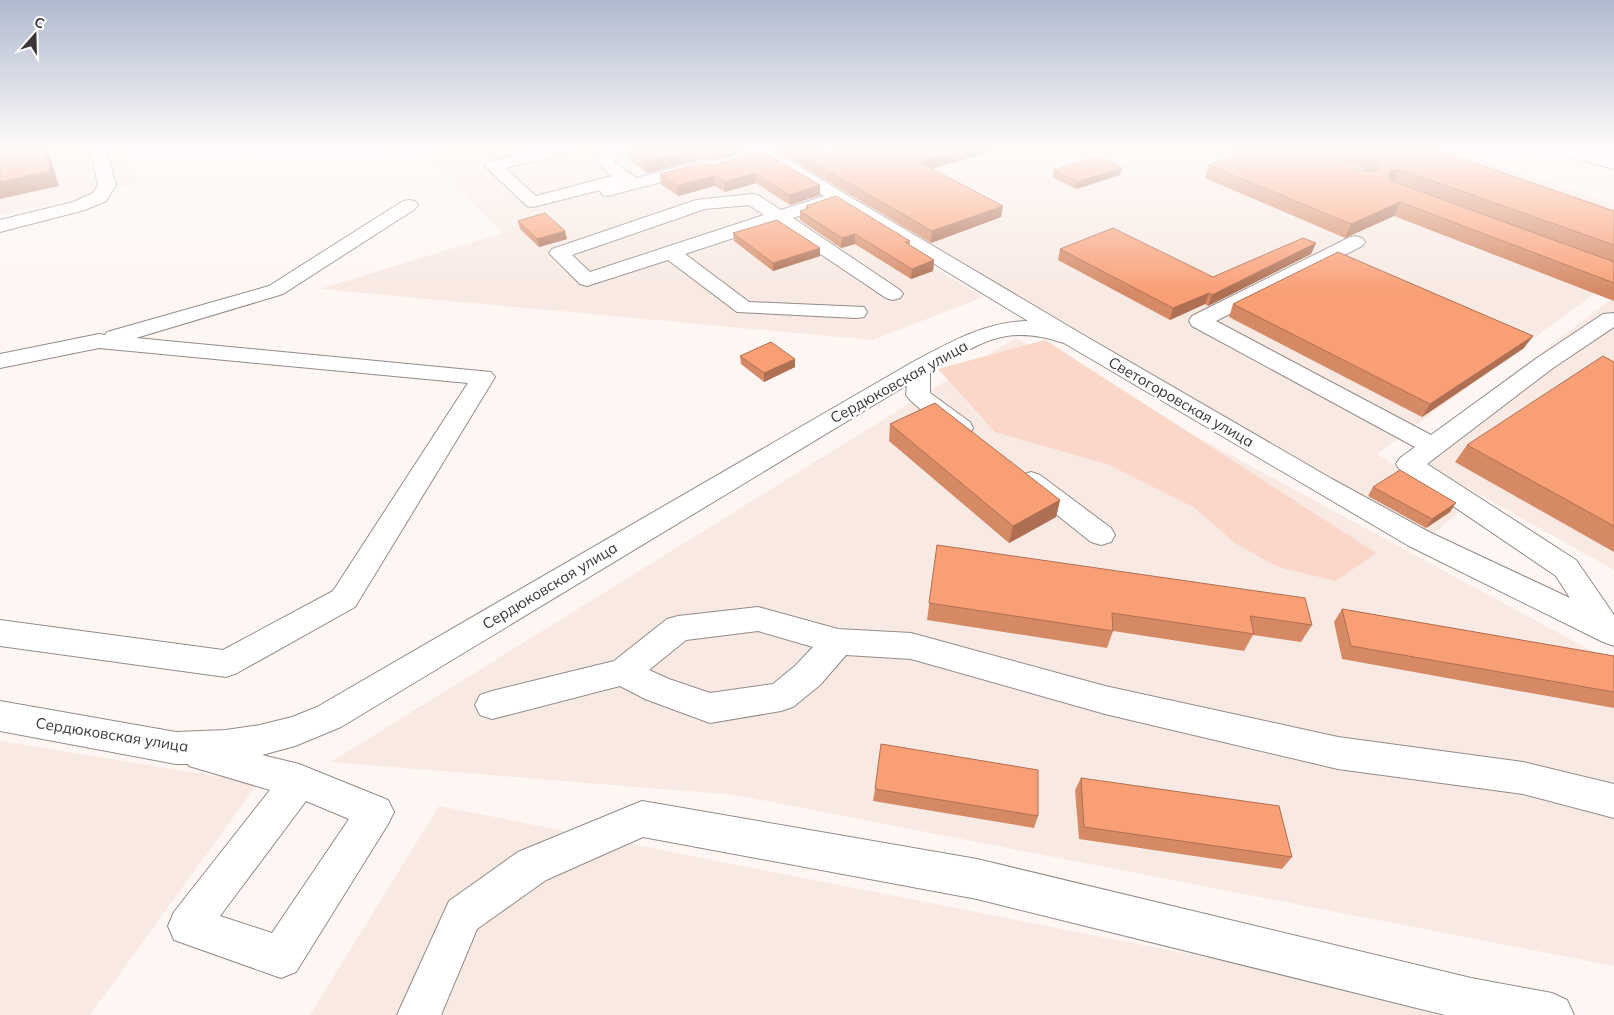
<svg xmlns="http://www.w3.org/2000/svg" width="1614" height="1015" font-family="Mulish,sans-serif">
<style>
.built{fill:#f8e9e2}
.green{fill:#fad7c8}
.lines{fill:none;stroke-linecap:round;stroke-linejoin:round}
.stream{stroke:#f8c0a7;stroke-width:4.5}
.minor-casing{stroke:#938c89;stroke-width:2}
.minor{fill:#fff;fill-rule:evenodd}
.wall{fill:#d68965}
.shaded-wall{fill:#ae6f53}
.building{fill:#f99f76;stroke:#ae6f53}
.labels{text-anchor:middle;stroke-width:4.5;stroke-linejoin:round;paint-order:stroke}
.street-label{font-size:15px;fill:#3a3736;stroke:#fff}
</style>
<rect width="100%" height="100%" fill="#fef6f3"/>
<g class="built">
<polygon points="0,150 126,150 138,184 0,215"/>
<polygon points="447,150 738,150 983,297 873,340 320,289 502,233 424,155"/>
<polygon points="773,150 1451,150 1614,204 1614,279 1377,454 1462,510 1428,538"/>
<polygon points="1614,297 1614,570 1407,454"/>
<polygon points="1015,338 1614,663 1614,966 736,795 331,762"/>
<polygon points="0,741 258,783 90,1015 0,1015"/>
<polygon points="439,806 1497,1015 310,1015"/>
</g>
<polygon class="green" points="1045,340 1376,553 1336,581 1278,567 1235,543 1195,508 1107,464 995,432 938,369"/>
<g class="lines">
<polyline class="stream" points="385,151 388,150"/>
<g class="minor-casing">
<g id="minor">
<polygon points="90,150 106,150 116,185 106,201 85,210 0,232 0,220 73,202 93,193 98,185"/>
<polygon points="540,150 570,150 568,153 505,168 536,196 612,176 597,163 604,150 620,150 614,162 636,178 697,162 703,163 705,167 703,171 608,196 602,195 600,190 533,207 527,206 485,166 487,162"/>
<path d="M751 150H771L1080 333 1332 479 1429 532 1570 598 1556 576 1400 470 1396 464 1400 458 1415 447 1192 326 1189 321 1192 316 1348 238 1355 236 1362 238 1365 242 1362 246 1216 321 1431 435 1537 358 1603 314 1614 313V327L1553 368 1427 464 1576 560 1614 615V646L1603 642 1409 546 1064 343C1004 323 982 343 930 371V393L970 422 973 428 970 434C948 439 926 413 910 400L906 395 907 385 341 727 295 746 262 755 299 764 388 800 394 812 388 824 296 972 281 978 174 940 168 926 174 912 270 790 189 766 188 764H176L0 731V701L176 732 226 730 260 725 292 717 317 707 911 363C949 343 984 322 1028 321L836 204 793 218 900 290 903 294 900 298 893 300 886 298 776 224 685 254 749 302 864 307 867 312 864 317 856 318 737 312 668 260 587 286 580 284 549 253 552 249 696 200 752 194 758 195 781 210 824 196 753 153ZM749 205 764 215 590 272 572 255 705 209ZM306 801 349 819 272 933 220 916Z"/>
<polygon points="1555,150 1582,150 1614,159 1614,169 1557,153"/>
<polygon points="409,200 415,201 418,205 415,209 283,294 136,338 491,372 495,377 355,607 237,673 226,677 0,646 0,620 223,650 333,591 468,383 99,348 0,368 0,354 99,334 105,335 107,332 269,286 403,201"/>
<polygon points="1031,472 1040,475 1111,528 1115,535 1111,542 1101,545 1091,542 1022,487 1018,481 1022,475"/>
<path d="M758 607 838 629 911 633 1105 686 1338 737 1523 762 1614 784V818L1523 794 1338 769 1105 714 911 659 846 655 820 685 793 707 781 711 710 723 645 699 620 686 492 719 480 715 475 705 480 695 492 691 614 661 667 619 678 616ZM758 631 813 647 796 665 773 684 710 693 669 679 649 670 686 640Z"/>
<polygon points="642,801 977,859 1471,978 1552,993 1567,1000 1574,1015 1445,1015 977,899 643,837 546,880 477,929 441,1015 397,1015 449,901 518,852"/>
</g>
</g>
<use href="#minor" class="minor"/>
</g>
<g class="wall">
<polygon points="628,150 750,150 714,161 698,160 647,173 629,160"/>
<polygon points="775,150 820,150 826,154 840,150 994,150 932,169 1001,217 931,243"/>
<polygon points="1231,150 1312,150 1363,171 1365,170 1315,150 1437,150 1614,211 1614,301 1394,216 1345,238 1205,178 1209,165 1240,154"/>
<polygon points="762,151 820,195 790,205 756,183 725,192 715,186 678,196 661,184 660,174 715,165"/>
<polygon points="1122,168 1120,175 1076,189 1052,177 1054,170"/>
<polygon points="806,206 910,241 910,245 934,260 933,271 911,279 855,244 841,248 800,220 800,211 806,209"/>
<polygon points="518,221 567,239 539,247 520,229"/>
<polygon points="733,233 820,256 773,271 734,241"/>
<polygon points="1316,243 1311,254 1208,306 1205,304 1170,320 1058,260 1060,249 1213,277"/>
<polygon points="1233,304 1524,348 1422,417 1229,317"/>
<polygon points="740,356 795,367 764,382 741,364"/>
<polygon points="1614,362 1614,552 1455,462 1467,445"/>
<polygon points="890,424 1060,500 1056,517 1009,543 889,441"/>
<polygon points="1373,487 1450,512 1426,528 1368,496"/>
<polygon points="937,545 1312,625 1301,642 1253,635 1244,651 1113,631 1107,648 927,620"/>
<polygon points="1342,609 1614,656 1614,708 1342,659 1334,622"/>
<polygon points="1081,778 1292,857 1282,869 1079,839 1075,790"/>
<polygon points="875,789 1038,816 1034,828 873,801"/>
</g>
<g class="shaded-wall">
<polygon points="44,150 48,150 59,186 0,199 0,182"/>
<polygon points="694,150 697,150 698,160 647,173 645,162"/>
<polygon points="713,150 750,150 714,161"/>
<polygon points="959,150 994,150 918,173 919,162"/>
<polygon points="1122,168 1120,175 1076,189 1077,182"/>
<polygon points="1399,169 1393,182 1386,183 1388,175 1392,170"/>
<polygon points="756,173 756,183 725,192 724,182"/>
<polygon points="714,176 715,186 678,196 677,186"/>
<polygon points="820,185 820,195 790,205 789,195"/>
<polygon points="1400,202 1394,216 1345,238 1351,224"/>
<polygon points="1003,206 1001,217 931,243 932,231"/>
<polygon points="565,231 567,239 539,247 537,239"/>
<polygon points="855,234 855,244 841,248 842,238"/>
<polygon points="1316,243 1311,254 1208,306 1212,295"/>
<polygon points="820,248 820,256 773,271 773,263"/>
<polygon points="934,260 933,271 911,279 912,269"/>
<polygon points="1209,293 1205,304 1170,320 1173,308"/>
<polygon points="1533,336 1524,348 1422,417 1430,404"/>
<polygon points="795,359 795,367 764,382 764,373"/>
<polygon points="1060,500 1056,517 1009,543 1013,526"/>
<polygon points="1456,503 1450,512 1426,528 1432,519"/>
</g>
<g class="building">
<polygon points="0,150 44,150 50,171 0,182"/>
<polygon points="629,150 694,150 645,162"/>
<polygon points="792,150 820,150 826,154 840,150 959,150 919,162 1003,206 932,231"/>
<polygon points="1249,150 1312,150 1363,171 1378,170 1380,164 1377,160 1352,150 1437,150 1614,211 1614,245 1399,169 1392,170 1388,175 1392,181 1614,262 1614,283 1400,202 1351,224 1209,165"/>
<polygon points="762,151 820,185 789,195 756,173 724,182 714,176 677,186 660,174 697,164 715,165"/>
<polygon points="1098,156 1122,168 1077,182 1054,170"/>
<polygon points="836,196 910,241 905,242 934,260 912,269 855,234 842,238 800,211 809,208 806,206"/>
<polygon points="545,213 565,231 537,239 518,221"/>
<polygon points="777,220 820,248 773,263 733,233"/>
<polygon points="1113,228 1213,277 1303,238 1316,243 1212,295 1209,293 1173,308 1060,249"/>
<polygon points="1338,252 1533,336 1430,404 1233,304"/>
<polygon points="771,342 795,359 764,373 740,356"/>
<polygon points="1603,356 1614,362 1614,526 1467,445"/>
<polygon points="935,403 1060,500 1013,526 890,424"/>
<polygon points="1400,470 1456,503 1432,519 1373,487"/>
<polygon points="937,545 1305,598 1312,625 1250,616 1254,634 1112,613 1113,631 929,603"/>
<polygon points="1342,609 1614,656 1614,692 1351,646"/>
<polygon points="881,744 1038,770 1038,816 875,789"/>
<polygon points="1081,778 1279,806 1292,857 1084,827"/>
</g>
<linearGradient id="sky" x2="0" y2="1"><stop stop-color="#aeb9ce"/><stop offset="0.51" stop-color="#fffbfa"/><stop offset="1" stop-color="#fffbfa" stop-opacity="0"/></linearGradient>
<rect width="1614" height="292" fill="url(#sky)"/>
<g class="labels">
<g class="street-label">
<text transform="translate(899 382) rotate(-29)" y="5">Сердюковская улица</text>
<text transform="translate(1181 402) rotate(30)" y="5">Светогоровская улица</text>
<text transform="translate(550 586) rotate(-31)" y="5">Сердюковская улица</text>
<text transform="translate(112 735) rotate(9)" y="5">Сердюковская улица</text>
</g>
</g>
<g transform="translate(35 35) rotate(20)" stroke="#ffffff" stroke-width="4" paint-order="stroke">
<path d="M0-4L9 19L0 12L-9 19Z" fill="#3a3736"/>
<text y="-8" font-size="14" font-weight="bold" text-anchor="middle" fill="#3a3736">С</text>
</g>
</svg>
